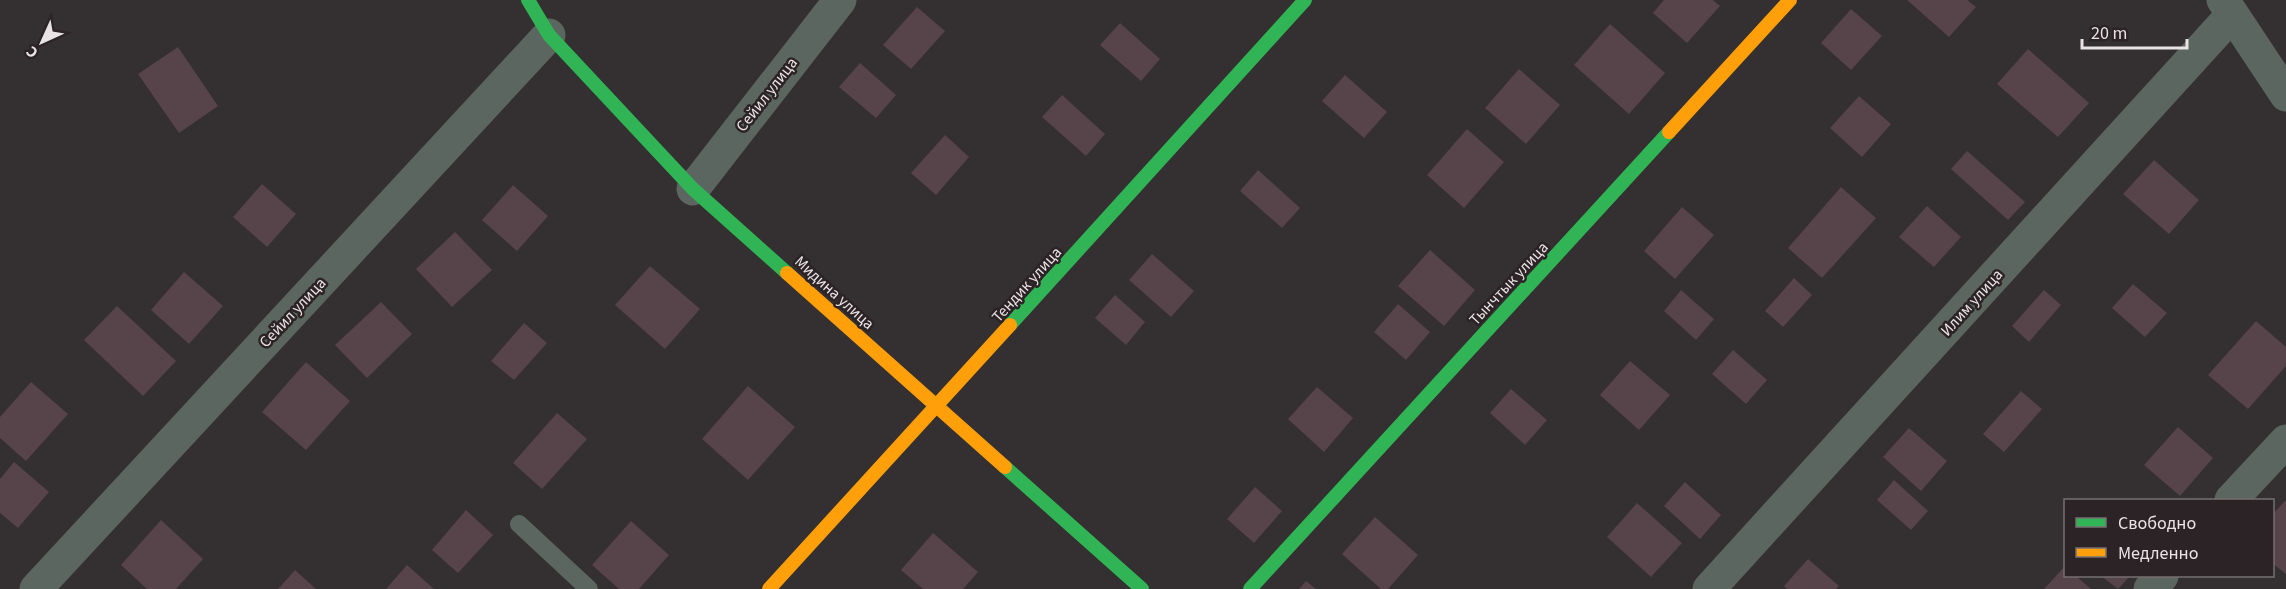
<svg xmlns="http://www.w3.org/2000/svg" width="2286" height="589" font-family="'Source Sans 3',sans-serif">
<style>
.building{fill:#57434a}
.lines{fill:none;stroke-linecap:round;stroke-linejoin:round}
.lane{stroke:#5c6661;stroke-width:18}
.street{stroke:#5c6661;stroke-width:33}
.fast{stroke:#30b455;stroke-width:14}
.slow{stroke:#ff9f0a;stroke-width:14}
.labels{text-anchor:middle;stroke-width:5;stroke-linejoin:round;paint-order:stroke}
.street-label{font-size:16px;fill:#e9e3e5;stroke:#2b2325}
</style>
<rect width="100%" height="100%" fill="#342f30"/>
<g class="building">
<polygon points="1664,0 1713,0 1720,6 1687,43 1653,13"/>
<polygon points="1907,0 1967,0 1976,7 1949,37"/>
<polygon points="917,7 945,31 911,69 883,45"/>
<polygon points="1851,9 1882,36 1851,70 1821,43"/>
<polygon points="1120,23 1160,59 1141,81 1100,45"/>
<polygon points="1610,24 1665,73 1629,114 1574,65"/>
<polygon points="178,47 218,106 179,133 138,74"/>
<polygon points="2028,49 2089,103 2058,137 1997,84"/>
<polygon points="860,63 896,95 876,118 839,87"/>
<polygon points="1519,69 1560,105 1526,144 1485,108"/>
<polygon points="1345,75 1387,112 1364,138 1322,101"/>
<polygon points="1062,95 1105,134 1086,156 1042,117"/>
<polygon points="1859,96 1891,124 1862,157 1830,128"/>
<polygon points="1467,129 1504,162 1464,208 1427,175"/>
<polygon points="945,135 969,157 936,195 911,173"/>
<polygon points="1967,151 2025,202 2008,220 1951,169"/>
<polygon points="2154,160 2199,200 2169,234 2123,194"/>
<polygon points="1258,170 1300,208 1282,228 1240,191"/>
<polygon points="262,184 296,214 267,247 233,217"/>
<polygon points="513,185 548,216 517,251 482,220"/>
<polygon points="1841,187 1876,218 1822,278 1788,248"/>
<polygon points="1927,206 1961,237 1934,267 1899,237"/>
<polygon points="1682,207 1714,235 1675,279 1644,251"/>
<polygon points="455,232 492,270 452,307 416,269"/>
<polygon points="1430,250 1475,290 1444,326 1398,286"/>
<polygon points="1152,254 1194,291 1171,317 1129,280"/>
<polygon points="650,266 700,309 665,349 615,305"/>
<polygon points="184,272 223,306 189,344 151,310"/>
<polygon points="1794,278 1812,295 1783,327 1765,311"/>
<polygon points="2133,284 2167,313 2145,337 2112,308"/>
<polygon points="1681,290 1714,319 1696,340 1664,311"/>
<polygon points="2044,290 2061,305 2029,342 2012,326"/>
<polygon points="1115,295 1145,322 1126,345 1095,318"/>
<polygon points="381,302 412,334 367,378 335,345"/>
<polygon points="1398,304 1430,332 1406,360 1374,332"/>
<polygon points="117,306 176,361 143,396 84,340"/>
<polygon points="2256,321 2286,347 2286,366 2248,409 2208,375"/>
<polygon points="524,323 547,343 514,380 491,361"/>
<polygon points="1733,350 1767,380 1746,404 1712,374"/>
<polygon points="1630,361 1670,395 1639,430 1600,395"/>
<polygon points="306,362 350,401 306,450 262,412"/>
<polygon points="31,382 68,414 26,461 0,438 0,417"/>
<polygon points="748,386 795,427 748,480 702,439"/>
<polygon points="1317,387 1353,418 1324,452 1288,419"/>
<polygon points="1511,389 1547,420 1525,445 1490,413"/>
<polygon points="2021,391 2042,409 2004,452 1983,434"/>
<polygon points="557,413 587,439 542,489 513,463"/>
<polygon points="2178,427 2213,458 2180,496 2144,465"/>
<polygon points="1909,428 1947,461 1921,491 1883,457"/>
<polygon points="14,462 49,492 18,528 0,513 0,479"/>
<polygon points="1894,480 1928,511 1911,530 1877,500"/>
<polygon points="1685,482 1721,515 1700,539 1664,506"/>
<polygon points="1255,487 1282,511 1254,543 1227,519"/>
<polygon points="2286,500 2286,574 2272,563 2272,515"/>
<polygon points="1637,503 1682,543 1651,577 1607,537"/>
<polygon points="466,510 493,535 458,573 432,550"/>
<polygon points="1375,517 1418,555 1388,589 1381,589 1342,554"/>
<polygon points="161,520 203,559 176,589 147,589 121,565"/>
<polygon points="631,521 669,555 639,589 619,589 592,565"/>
<polygon points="933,533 978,572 963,589 923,589 901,570"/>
<polygon points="1808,559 1839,586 1836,589 1787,589 1784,586"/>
<polygon points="407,565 434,589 386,589"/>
<polygon points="2066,565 2066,576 2076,576 2091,589 2044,589"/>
<polygon points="295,570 316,589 278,589"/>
<polygon points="2101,576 2130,576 2118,589"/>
<polygon points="1306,581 1316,589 1299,589"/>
</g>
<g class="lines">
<polyline class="lane" points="519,524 589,589"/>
<g class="street">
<polyline points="2223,0 2286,95"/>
<polyline points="693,189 840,0"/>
<polyline points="2231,500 2286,441"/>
<polyline points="36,589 549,35"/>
<polyline points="1709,589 2232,15"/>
<polyline points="2150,589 2162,576"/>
</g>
<g class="fast">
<polyline points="528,0 549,35 693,189 787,273"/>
<polyline points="1010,325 1305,0"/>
<polyline points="1005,467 1142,589"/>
<polyline points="1250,589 1669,132"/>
</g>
<g class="slow">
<polyline points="1669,132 1790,0"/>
<polyline points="787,273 1005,467"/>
<polyline points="769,589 1010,325"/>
</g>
</g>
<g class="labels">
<g class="street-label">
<text transform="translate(766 94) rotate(-52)" y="6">Сейил улица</text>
<text transform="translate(1508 283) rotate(-47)" y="6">Тынчтык улица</text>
<text transform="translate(1026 284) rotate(-48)" y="6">Тендик улица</text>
<text transform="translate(835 292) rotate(42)" y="6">Мидина улица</text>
<text transform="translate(1971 302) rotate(-48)" y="6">Илим улица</text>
<text transform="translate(292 312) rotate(-47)" y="6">Сейил улица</text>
</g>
</g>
<rect x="2064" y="499" width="210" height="78" fill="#2b2325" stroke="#777072" stroke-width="1.5"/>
<rect x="2076" y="518" width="30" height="9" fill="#30b455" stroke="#777072" stroke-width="1.5"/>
<text x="2118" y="529" font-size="18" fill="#e9e3e5">Свободно</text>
<rect x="2076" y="548" width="30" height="9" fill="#ff9f0a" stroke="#777072" stroke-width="1.5"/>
<text x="2118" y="559" font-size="18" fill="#e9e3e5">Медленно</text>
<g transform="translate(42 42) rotate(225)" stroke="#2b2325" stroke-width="4.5" paint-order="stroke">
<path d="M0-4.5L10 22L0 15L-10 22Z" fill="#e9e3e5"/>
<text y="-9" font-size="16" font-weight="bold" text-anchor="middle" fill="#e9e3e5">С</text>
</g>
<path d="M2082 39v9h105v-9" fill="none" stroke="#e9e3e5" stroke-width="3"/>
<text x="2091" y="39" font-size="18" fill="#e9e3e5" stroke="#2b2325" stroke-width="4.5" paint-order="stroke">20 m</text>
</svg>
